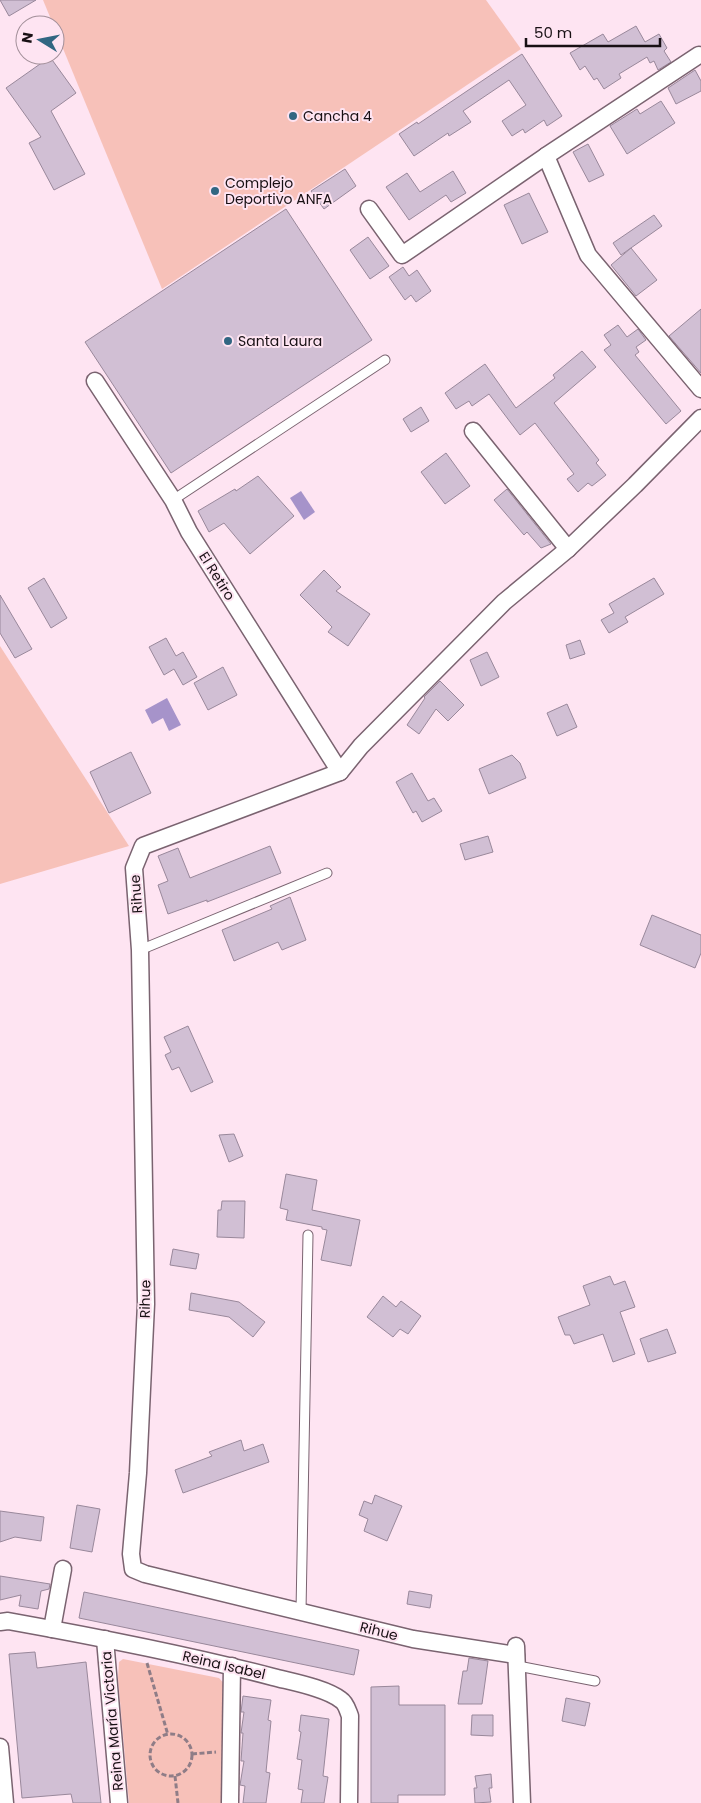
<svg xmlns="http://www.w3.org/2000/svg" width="701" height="1803" font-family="Poppins,sans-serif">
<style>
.green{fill:#f7c1b9}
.water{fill:#a693ca}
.building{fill:#d1bfd4;stroke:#99889b}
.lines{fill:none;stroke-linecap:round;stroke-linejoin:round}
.service-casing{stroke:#7a6370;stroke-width:11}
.minor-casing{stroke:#7a6370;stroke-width:19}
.path{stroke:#8f7d87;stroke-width:3;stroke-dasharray:5 2.5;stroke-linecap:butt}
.service{stroke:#fff;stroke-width:9}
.minor{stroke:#fff;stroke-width:16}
.poi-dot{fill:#316682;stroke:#fee4f2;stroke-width:2}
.labels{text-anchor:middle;stroke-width:4;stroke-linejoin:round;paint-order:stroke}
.poi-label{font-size:14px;fill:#181014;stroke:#fee4f2;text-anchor:start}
.street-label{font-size:14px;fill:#181014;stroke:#fee4f2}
</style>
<rect width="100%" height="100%" fill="#fee4f2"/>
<g class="green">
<polygon points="43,0 486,0 521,49 162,289"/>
<polygon points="0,646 129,846 0,884"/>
<polygon points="123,1659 219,1678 226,1686 226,1803 129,1803 118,1678 119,1662"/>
</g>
<g class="water">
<polygon points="301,491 315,512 304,520 290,498"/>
<polygon points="167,698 181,725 169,731 163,718 152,724 145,710"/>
</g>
<g class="building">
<polygon points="0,0 36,0 9,16"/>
<polygon points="636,26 645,42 659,34 667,48 664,51 671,62 658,70 654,61 650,63 647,57 619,74 621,78 604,89 597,78 594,80 585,66 580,70 570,53 603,34 608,42"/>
<polygon points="522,54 562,116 547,126 544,120 525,133 523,129 512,136 502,121 526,105 509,80 463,111 471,122 449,136 448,133 414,156 399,134 417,122 418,124"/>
<polygon points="50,57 76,93 51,111 85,174 54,190 29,143 41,137 6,88"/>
<polygon points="695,70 701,81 701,91 676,104 668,88"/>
<polygon points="661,101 675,123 627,154 610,126 637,109 640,114"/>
<polygon points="588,144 604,175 589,182 573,152"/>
<polygon points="345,169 356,186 324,209 311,191"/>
<polygon points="453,171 466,193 451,202 446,195 409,220 386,187 407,173 420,192"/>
<polygon points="529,193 548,232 522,244 504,205"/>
<polygon points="286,209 372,340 171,473 85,342"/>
<polygon points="654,215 662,226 621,255 613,243"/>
<polygon points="368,237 389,266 370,279 350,250"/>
<polygon points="631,248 657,280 636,296 611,265"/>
<polygon points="403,267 409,276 417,270 431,291 416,302 411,295 405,300 389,277"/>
<polygon points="701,309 701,373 669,336"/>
<polygon points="618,325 627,337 638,329 646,340 636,347 639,352 635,355 681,411 666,424 604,350 611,345 604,335"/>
<polygon points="582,351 596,367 554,403 599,460 596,463 606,475 592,486 588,483 578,492 567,479 574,474 535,423 520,435 489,394 472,406 469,401 456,409 445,393 485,364 516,408 555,378 553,375"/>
<polygon points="421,407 429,421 411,432 403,419"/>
<polygon points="446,453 470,486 445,504 421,472"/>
<polygon points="258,476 294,516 250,554 224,523 209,532 198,511 235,489 236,491"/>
<polygon points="507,489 551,544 541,548 527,532 524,535 494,500"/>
<polygon points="324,570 341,587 336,591 370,614 348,646 328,632 332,627 300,595"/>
<polygon points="44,578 67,618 51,628 28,588"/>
<polygon points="654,578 664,594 625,617 628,622 609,633 601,620 614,613 609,604"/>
<polygon points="0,595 32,649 15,658 0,633"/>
<polygon points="166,638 176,656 183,652 197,677 183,685 174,669 164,675 149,647"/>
<polygon points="580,640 585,654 570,659 566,645"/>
<polygon points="487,652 499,677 481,686 470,660"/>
<polygon points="223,667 237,695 208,710 194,683"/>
<polygon points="440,681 464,705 448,721 436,709 419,734 407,725 425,698 424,697"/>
<polygon points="567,704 577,727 557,736 547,713"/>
<polygon points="131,752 151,793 109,813 90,772"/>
<polygon points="512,755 520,763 526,778 489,794 479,769"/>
<polygon points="412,773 428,801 434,798 442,811 422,822 416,811 413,813 396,782"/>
<polygon points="488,836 493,852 465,860 460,844"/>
<polygon points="270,846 281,873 207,902 207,900 168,914 158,885 168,881 158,856 178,848 190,878"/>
<polygon points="290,897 306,940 282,950 278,942 234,961 222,930 272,909 270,906"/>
<polygon points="652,915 701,935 701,953 695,968 640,945"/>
<polygon points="188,1026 213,1082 191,1092 179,1067 172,1070 165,1055 171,1052 164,1037"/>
<polygon points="234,1134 243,1156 229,1162 219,1135"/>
<polygon points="286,1174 317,1180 312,1210 360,1220 351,1266 321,1260 327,1230 322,1229 322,1227 286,1220 288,1210 280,1208"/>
<polygon points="222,1201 245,1201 244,1238 217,1237 218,1210 221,1210"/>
<polygon points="173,1249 199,1254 196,1269 170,1265"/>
<polygon points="610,1276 614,1285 625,1281 635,1307 620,1312 635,1354 613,1362 603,1334 574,1344 570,1335 565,1335 558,1317 590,1305 583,1286"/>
<polygon points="191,1293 239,1302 265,1322 253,1337 229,1317 189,1310"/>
<polygon points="383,1296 396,1307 401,1301 421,1316 408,1334 400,1329 393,1337 367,1317"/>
<polygon points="667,1329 676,1353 648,1362 640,1339"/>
<polygon points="241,1440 244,1451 263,1444 269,1462 183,1493 175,1470 212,1456 209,1452"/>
<polygon points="375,1495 402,1506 387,1541 364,1531 368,1519 359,1515 364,1501 372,1504"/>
<polygon points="77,1505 100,1509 92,1552 70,1548"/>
<polygon points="0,1511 44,1517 41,1541 15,1537 0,1542"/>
<polygon points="0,1576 50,1584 49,1589 41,1591 38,1609 19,1606 21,1595 0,1600"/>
<polygon points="409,1591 432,1595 430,1608 407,1604"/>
<polygon points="84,1592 359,1650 354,1675 79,1618"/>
<polygon points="35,1652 37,1668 86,1662 101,1803 73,1803 71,1794 22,1798 9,1654"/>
<polygon points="469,1658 488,1661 482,1704 458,1704 463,1671 467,1671"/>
<polygon points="399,1686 399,1705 445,1705 445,1795 398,1795 398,1803 371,1803 371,1687"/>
<polygon points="243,1696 271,1700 268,1720 271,1721 266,1772 270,1773 266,1803 243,1803 245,1786 240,1785 244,1761 241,1761 243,1733 241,1733 244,1712 241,1712"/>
<polygon points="566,1698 590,1703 585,1726 562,1721"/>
<polygon points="301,1715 329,1719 323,1776 328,1777 324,1803 301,1803 303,1790 298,1789 302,1760 297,1759 301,1732 299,1731"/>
<polygon points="472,1715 493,1715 493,1736 471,1735"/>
<polygon points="491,1774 492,1788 489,1788 491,1802 475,1803 474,1788 477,1788 475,1776"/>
</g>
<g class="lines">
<g class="service-casing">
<g id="service">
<polyline points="173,500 385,360"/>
<polyline points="140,950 327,873"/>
<polyline points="301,1611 308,1235"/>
<polyline points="518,1666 595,1681"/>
</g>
</g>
<g class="minor-casing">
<g id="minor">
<polyline points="699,55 546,156 588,255 701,389"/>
<polyline points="369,209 402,255 546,156"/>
<polyline points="95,381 173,500 189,532 340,772"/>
<polyline points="473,431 568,549"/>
<path d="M0 1622 8 1621C97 1637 186 1654 273 1677 292 1682 326 1688 341 1700 346 1703 348 1711 350 1716L349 1803"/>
<polyline points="52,1629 63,1569"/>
<polyline points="105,1639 119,1803"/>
<polyline points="516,1646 522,1803"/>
<polyline points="516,1655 413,1639 145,1574 133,1569 131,1554 138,1473 146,1304 140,950 134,868 143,846 340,772 361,746 504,602 568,549 635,485 701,418"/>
<polyline points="0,1747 5,1803"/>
<polyline points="230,1803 232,1666"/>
</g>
</g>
<g class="path">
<polyline points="147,1663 168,1735"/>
<circle cx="171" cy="1755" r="21"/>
<polyline points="192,1754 216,1752"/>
<polyline points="175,1776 178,1803"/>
</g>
<use href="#service" class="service"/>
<use href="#minor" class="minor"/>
</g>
<g class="poi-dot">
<circle cx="293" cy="116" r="5"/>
<circle cx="215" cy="191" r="5"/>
<circle cx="228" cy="341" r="5"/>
</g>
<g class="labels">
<g class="poi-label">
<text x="303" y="121">Cancha 4</text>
<text x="225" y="188">Complejo<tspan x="225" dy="16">Deportivo ANFA</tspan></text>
<text x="238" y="346">Santa Laura</text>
</g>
<g class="street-label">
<text transform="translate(217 576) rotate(58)" y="5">El Retiro</text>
<text transform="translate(136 894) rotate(-94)" y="5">Rihue</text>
<text transform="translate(145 1299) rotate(-89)" y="5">Rihue</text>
<text transform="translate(379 1631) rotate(14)" y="5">Rihue</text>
<text transform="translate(224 1665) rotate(13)" y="5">Reina Isabel</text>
<text transform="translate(112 1721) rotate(-95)" y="5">Reina María Victoria</text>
</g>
</g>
<g transform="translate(40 40) rotate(280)"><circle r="24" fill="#fee4f2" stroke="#a28f99"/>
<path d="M0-4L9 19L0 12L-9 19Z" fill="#316682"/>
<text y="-8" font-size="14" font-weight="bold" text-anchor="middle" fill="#181014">N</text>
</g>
<path d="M526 38v8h134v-8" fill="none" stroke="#181014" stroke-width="2.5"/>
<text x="534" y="38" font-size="15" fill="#181014" stroke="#fee4f2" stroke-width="4" paint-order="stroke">50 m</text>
</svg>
